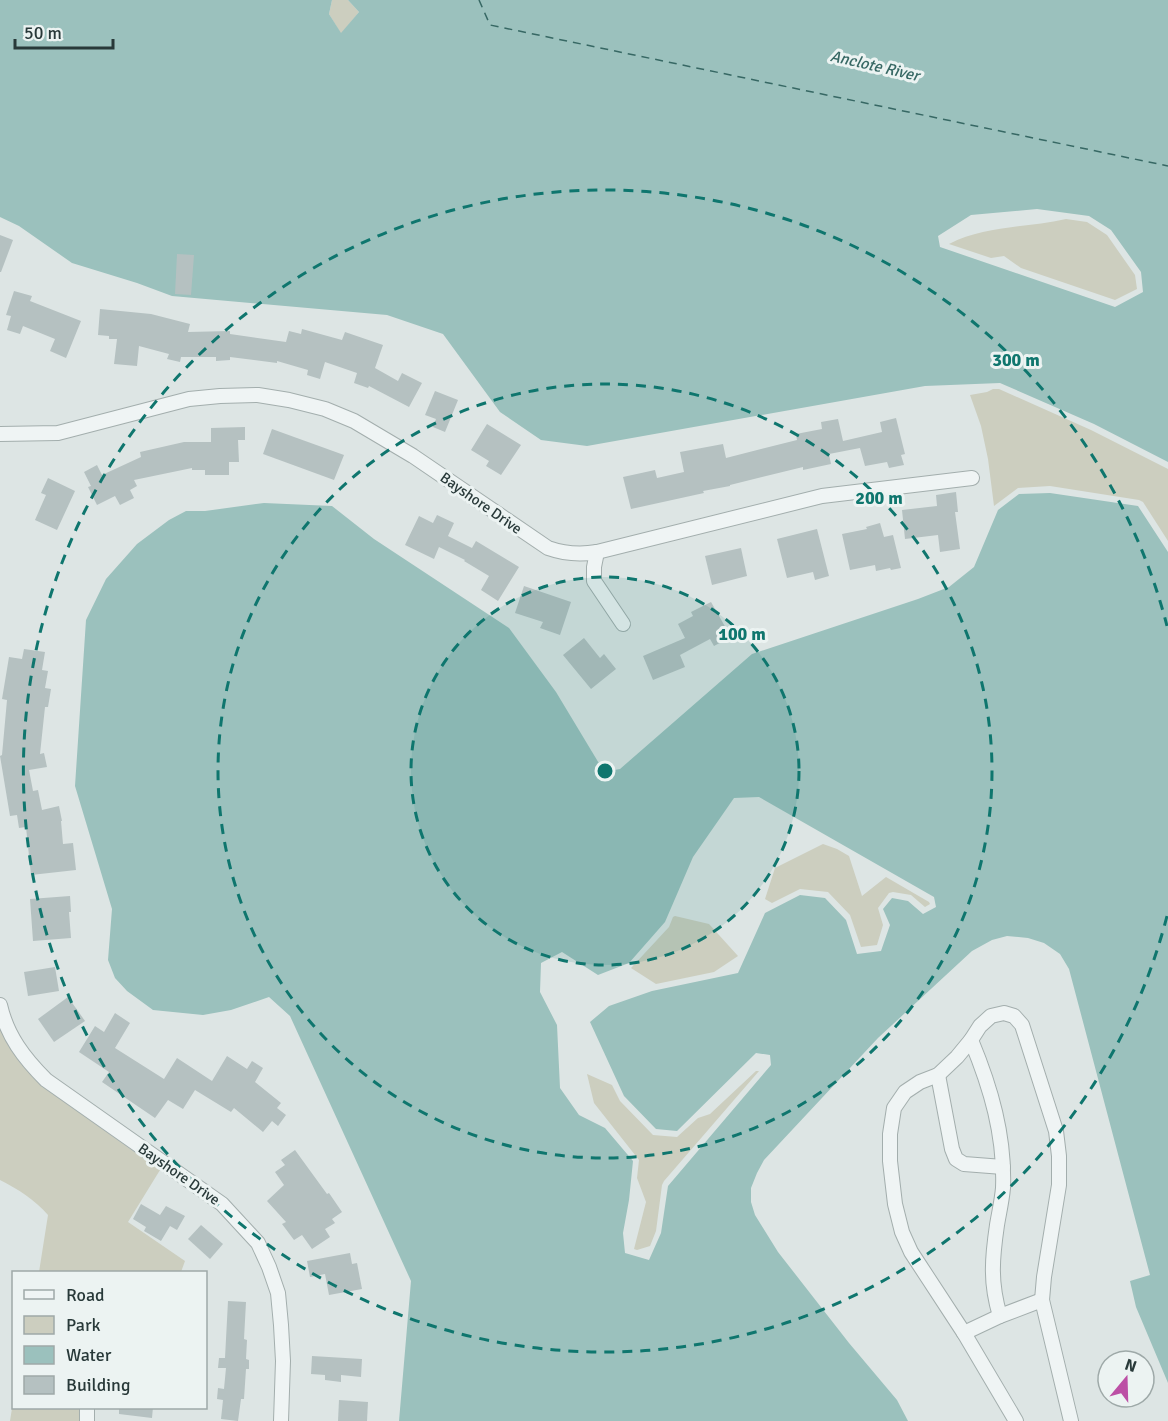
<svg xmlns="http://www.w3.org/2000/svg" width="1168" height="1421" font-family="Signika,sans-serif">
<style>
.green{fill:#cccebf}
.water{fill:#9bc1bd;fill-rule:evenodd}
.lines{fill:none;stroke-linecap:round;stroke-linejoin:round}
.ferry{stroke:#376864;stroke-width:1.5;stroke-dasharray:8 6;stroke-linecap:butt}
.building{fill:#b5c1c1}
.minor-casing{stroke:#a3aead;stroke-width:16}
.minor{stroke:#eff4f4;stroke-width:14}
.ring{fill:none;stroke:#0f766e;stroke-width:3;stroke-dasharray:10 8}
.labels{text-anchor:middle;stroke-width:6;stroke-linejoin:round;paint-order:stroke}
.street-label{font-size:15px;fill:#283939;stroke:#ecf3f2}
.water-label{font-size:16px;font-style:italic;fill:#376864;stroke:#ecf3f2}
.centre{fill:#0f766e;stroke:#ecf3f2;stroke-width:3}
.ring-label{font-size:18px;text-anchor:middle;font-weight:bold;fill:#0f766e;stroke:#ecf3f2;stroke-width:6;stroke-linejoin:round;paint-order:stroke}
</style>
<rect width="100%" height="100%" fill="#dde5e4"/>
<g class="green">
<polygon points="332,0 348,0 359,12 341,34 329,14"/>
<path d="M1066 219 1087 222 1107 235 1135 275 1137 289 1115 300 1021 268 1004 256 991 258 949 244C986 225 1027 228 1066 219Z"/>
<polygon points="993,389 999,389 1091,430 1168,469 1168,541 1143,502 1139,500 1050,486 1018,488 994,506 988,459 981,426 970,395 987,392"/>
<polygon points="823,844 837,849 849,856 862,896 886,877 929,902 930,904 925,907 911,895 893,892 889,893 878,908 883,925 877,945 861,947 850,915 828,892 800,889 772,903 765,899 775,868"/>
<polygon points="675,916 709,924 738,956 714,972 656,984 631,968 669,927 673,917"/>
<path d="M0 1027 7 1042 21 1064 42 1086 160 1170 128 1222 185 1261 181 1272H39L48 1215C35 1200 18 1189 0 1180Z"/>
<polygon points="756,1071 759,1071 664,1181 662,1185 656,1231 650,1246 637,1250 634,1249 646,1202 637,1178 639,1160 594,1103 587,1074 612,1085 620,1101 653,1135 677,1137 698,1118 710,1114"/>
<polygon points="13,1402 14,1408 80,1408 81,1421 10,1421"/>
</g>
<g class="water">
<path d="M0 0H332L329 14 341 33 359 12 348 0H1168V462L1094 424 1000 383 925 386 587 446 541 440 500 412 443 334 387 315 172 296 137 283 72 263 19 226 0 217ZM1037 209 1089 216 1111 230 1141 272 1143 292 1115 307 940 247 938 236 971 215Z"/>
<path d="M1050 493 1138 506 1168 552V1383L1136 1307 1130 1281 1150 1275 1069 969 1060 954 1044 943 1028 938 1007 936 992 940 972 951 878 1038 764 1160 757 1173 751 1188V1202L755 1215 778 1252 849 1343 897 1400 908 1421H399L411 1281 290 1016 269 997 231 1010 203 1015 153 1010 127 991 115 978 108 960 112 909 75 786 86 620 106 579 137 544 169 520 186 511H205L264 503 332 506 374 539 509 628 556 692 600 765 609 771 620 769 752 654 918 599 949 587 974 567 998 510 1019 494ZM759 797 934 897 936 907 923 914 908 901 892 898 883 909 890 925 881 951 857 954 846 920 825 898 800 895 765 913 738 973 652 991 609 1006 590 1022 624 1096 656 1129 677 1131 756 1053 770 1055 771 1065 668 1186 661 1233 649 1260 625 1253 623 1233 629 1200 633 1161 605 1128 579 1115 560 1088 557 1025 540 992 541 963 562 952 598 975 629 963 665 922 693 857 734 798Z"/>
</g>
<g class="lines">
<polyline class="ferry" points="479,0 490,25 1168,166"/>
</g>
<g class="building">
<polygon points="0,235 13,240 1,272 0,272"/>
<polygon points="177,254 194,255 191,295 175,294"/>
<polygon points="14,291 32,296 30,301 81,321 66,358 50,351 55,339 23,326 20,334 7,330 11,316 6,315"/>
<polygon points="100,309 151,314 190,324 188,332 230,331 230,334 286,342 289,331 301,334 302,329 342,340 345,332 383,345 375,368 398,381 402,373 422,383 409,407 369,386 368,388 354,383 357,373 325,362 320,379 307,375 308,370 277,361 277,363 230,357 230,360 216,361 216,357 181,357 180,362 167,359 169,354 139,346 137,366 114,364 117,339 109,339 109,336 98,335"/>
<polygon points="435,391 458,400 445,432 433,427 436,419 425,415"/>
<polygon points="896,418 905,454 901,455 904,465 889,468 887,462 865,466 860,448 829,454 831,464 803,470 803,467 730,485 730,486 703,491 704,493 631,509 623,477 655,470 657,478 684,472 680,452 723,444 726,458 797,440 796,434 822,429 821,422 838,419 843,441 882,432 880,422"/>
<polygon points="487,424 521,445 501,475 486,466 489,461 471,450"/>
<polygon points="245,427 245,440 238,440 239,462 229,462 229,475 205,475 205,470 192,470 192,468 134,480 137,486 130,490 134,498 120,505 115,496 97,505 88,487 91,486 84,472 97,465 102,475 141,457 140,452 184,442 211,442 211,428"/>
<polygon points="272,429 344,455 334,480 263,454"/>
<polygon points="48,478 75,491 57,530 35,520 46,495 41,493"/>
<polygon points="956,492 958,512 955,512 960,549 940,552 938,535 905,539 902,510 937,506 936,495"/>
<polygon points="437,515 454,523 448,536 472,548 476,541 519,567 498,601 481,590 489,576 464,561 465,560 439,547 434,559 405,545 419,516 433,523"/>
<polygon points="880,523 884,537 893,535 901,568 891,570 890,568 876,571 875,565 850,570 842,534 867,529 866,527"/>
<polygon points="817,529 829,576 815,580 813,572 787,578 777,539"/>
<polygon points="741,548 747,576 712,585 705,556"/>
<polygon points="524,586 571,602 560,635 540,628 543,622 515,613"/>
<polygon points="711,602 731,637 714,646 710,639 680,655 685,667 653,680 643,656 685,638 678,624 693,616 691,612"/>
<polygon points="584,638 600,658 604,654 616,669 591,689 563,655"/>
<polygon points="24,649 45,652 42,670 48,671 45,688 51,689 48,707 45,707 40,754 44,753 47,767 29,770 33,791 38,790 42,810 59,806 62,821 61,821 63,844 73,843 76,870 31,875 26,827 19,828 17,815 10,816 0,756 2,755 7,700 2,699 9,657 22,659"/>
<polygon points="70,896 71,912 69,912 71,938 33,941 30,899"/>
<polygon points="55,967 59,991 28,996 24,972"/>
<polygon points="68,997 85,1021 54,1042 38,1019"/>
<polygon points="115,1013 130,1023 115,1048 164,1079 177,1058 212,1081 227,1056 247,1069 252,1061 263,1068 255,1082 281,1103 277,1108 286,1115 278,1126 272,1121 263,1132 234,1108 231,1112 195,1090 183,1109 168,1100 155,1118 102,1082 109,1072 79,1052 95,1026 104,1032"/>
<polygon points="295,1150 327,1194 329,1193 342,1212 332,1219 335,1223 325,1229 330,1237 312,1249 302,1235 294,1240 282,1224 286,1222 267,1201 284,1185 275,1172 285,1165 281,1160"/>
<polygon points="141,1204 160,1215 166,1206 185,1216 177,1230 170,1226 161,1241 144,1231 146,1227 133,1219"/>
<polygon points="201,1225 223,1244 210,1259 188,1239"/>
<polygon points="350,1253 352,1264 357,1263 362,1289 329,1295 325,1274 310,1277 307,1261"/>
<polygon points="228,1301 246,1302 244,1339 247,1340 246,1359 249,1360 249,1369 246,1369 244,1399 241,1399 238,1421 221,1419 223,1400 217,1399 218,1388 224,1389 226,1368 218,1368 219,1358 225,1358"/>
<polygon points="312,1356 362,1359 361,1377 341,1375 341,1382 325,1380 325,1375 311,1374"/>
<polygon points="339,1400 368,1402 367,1421 338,1421"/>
<polygon points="119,1407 153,1407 152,1418 119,1414"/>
</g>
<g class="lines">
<g class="minor-casing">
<g id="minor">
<path d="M0 434 58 433 189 399 220 396 258 395 289 400 325 409 354 421 413 456 548 548C565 554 579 555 597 552L822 496 972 478"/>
<polyline points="597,552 594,567 594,581 623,624"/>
<path d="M0 1005C7 1036 24 1058 46 1080L222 1204 258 1243 269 1267 278 1293 281 1325 283 1361 281 1421"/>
<path d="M971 1040C991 1088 1005 1136 1003 1188 1002 1200 999 1213 997 1225 992 1259 990 1283 1000 1316"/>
<polyline points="938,1075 952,1149 956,1159 964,1164 1003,1167"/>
<polyline points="964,1333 1000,1316 1042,1300"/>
<polyline points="87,1408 87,1421"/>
<polyline points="1016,1421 964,1333 911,1252 902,1232 895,1204 890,1161 890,1134 894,1108 905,1092 920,1082 938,1075 957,1057 971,1040 980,1026 991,1016 1004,1013 1014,1016 1022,1025 1056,1131 1059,1156 1059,1185 1044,1277 1042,1300 1071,1421"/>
</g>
</g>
<use href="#minor" class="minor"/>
</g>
<circle cx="605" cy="771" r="194" fill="#0f766e" fill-opacity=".12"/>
<g class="ring">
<circle cx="605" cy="771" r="194"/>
<circle cx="605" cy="771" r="387"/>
<path d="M1167 916A581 581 0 1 1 1167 626"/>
</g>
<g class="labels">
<g class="street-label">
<text transform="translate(481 503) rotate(35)" y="5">Bayshore Drive</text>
<text transform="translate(179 1174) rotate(35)" y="5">Bayshore Drive</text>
</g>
<g class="water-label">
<text transform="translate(875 65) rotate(13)" y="6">Anclote River</text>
</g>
</g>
<circle cx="605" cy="771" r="9" class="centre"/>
<g class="ring-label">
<text x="1016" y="366">300 m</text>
<text x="879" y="504">200 m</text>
<text x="742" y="640">100 m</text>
</g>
<rect x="12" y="1271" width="195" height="138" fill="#ecf3f2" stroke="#9ea9a8" stroke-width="1.5"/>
<rect x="24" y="1290" width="30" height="9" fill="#eff4f4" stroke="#9ea9a8" stroke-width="1.5"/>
<text x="66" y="1301" font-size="18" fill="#283939">Road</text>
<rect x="24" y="1316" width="30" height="18" fill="#cccebf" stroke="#9ea9a8" stroke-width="1.5"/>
<text x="66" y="1331" font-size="18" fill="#283939">Park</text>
<rect x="24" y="1346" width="30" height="18" fill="#9bc1bd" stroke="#9ea9a8" stroke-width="1.5"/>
<text x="66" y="1361" font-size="18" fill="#283939">Water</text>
<rect x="24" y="1376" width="30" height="18" fill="#b5c1c1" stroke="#9ea9a8" stroke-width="1.5"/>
<text x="66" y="1391" font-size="18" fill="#283939">Building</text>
<g transform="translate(1126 1379) rotate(19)"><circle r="28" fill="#ecf3f2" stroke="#9ea9a8" stroke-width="1.5"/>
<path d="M0-4.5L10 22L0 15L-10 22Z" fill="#bc4fa5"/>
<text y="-9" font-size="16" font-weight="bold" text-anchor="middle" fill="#283939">N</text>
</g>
<path d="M15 39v9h98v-9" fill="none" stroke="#283939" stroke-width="3"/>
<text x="24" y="39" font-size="18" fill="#283939" stroke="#ecf3f2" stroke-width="4.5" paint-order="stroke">50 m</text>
</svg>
